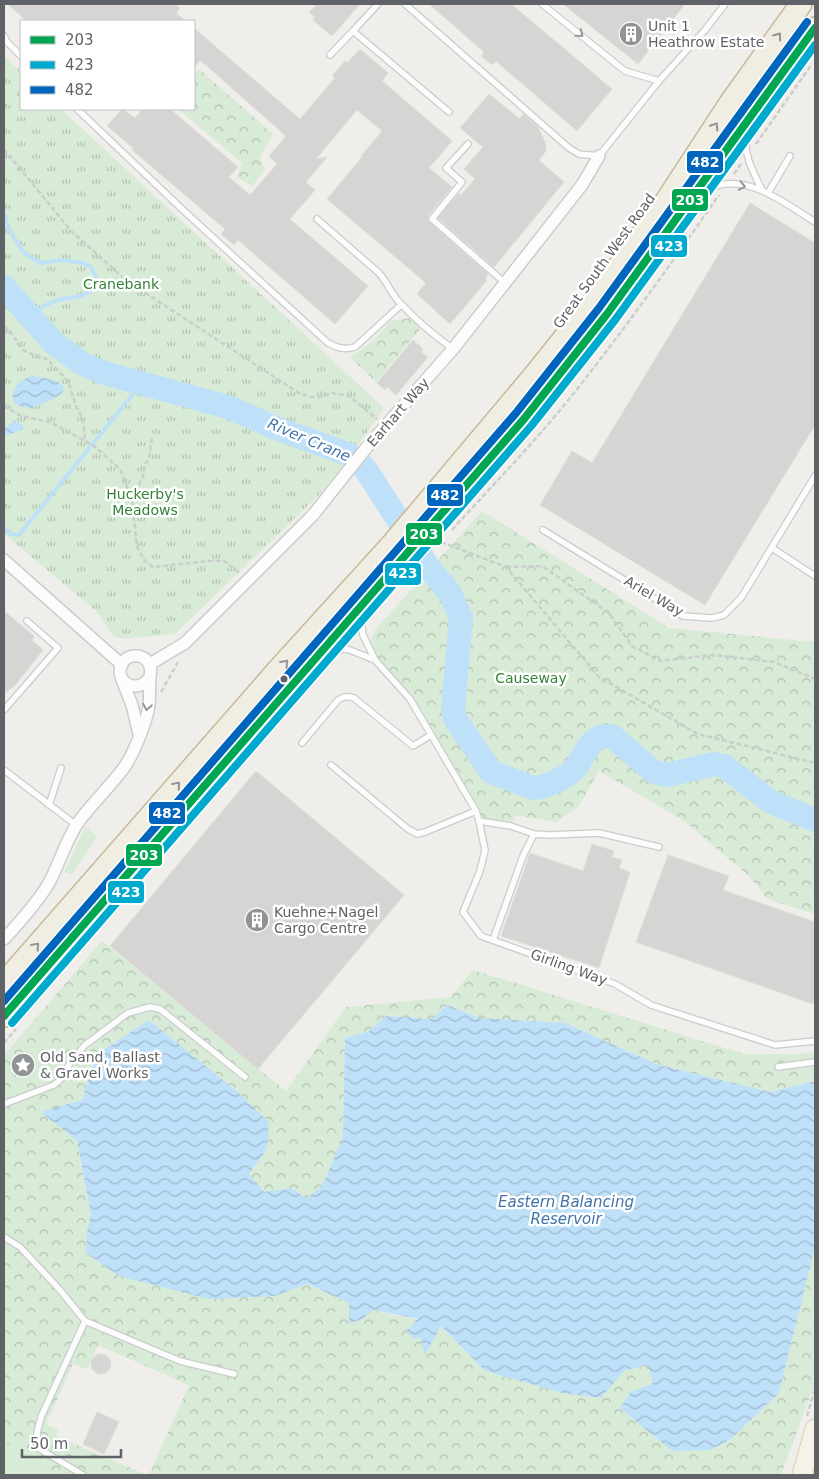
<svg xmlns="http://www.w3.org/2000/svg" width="819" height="1479" font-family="'DejaVu Sans',sans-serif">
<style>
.grass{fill:#d8ebd6}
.forest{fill:url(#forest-crowns)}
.park{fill:url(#park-tufts)}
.water{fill:url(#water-waves)}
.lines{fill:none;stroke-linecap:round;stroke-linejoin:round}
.stream{stroke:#bfe0f9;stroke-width:4}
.river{stroke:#bfe0f9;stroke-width:24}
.building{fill:#d6d5d3;stroke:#deddd9}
.lane-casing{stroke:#cbcccc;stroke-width:8}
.street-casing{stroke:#cbcccc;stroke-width:14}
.primary-casing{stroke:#d7ceb8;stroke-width:21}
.highway-casing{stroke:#c8b996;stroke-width:24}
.path{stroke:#cacfcc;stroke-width:2.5;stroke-dasharray:5 2.5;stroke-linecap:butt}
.lane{stroke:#fdfcfc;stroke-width:5.5}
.street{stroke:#fdfcfc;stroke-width:11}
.primary{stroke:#f4f2e9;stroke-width:19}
.highway{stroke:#f0ede3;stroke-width:21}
.bus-1-casing{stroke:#fff;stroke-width:11}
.bus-2-casing{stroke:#fff;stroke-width:11}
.bus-3-casing{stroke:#fff;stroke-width:11}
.bus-1{stroke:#00a651;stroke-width:8}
.bus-2{stroke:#00a9ce;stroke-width:8}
.bus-3{stroke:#0065bd;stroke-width:8}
.oneway{stroke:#96999c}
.oneway2{stroke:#929393}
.bus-dot{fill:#5f6368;stroke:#fff;stroke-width:2}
.labels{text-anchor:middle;stroke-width:5;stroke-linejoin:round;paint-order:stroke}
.poi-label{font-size:14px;fill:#5f6368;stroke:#fff;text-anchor:start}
.street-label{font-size:14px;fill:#5f6368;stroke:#fff}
.park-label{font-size:14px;fill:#348238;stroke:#fff}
.water-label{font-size:15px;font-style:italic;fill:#4174aa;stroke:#fff}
.line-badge{stroke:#fff;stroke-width:2}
.badge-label{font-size:14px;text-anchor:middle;font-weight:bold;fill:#fff}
</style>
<defs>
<pattern id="forest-crowns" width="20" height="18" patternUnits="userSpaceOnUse" patternTransform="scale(1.25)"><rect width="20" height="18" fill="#d8ebd6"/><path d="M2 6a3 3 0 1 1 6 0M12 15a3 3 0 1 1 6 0" fill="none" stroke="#b2c2b1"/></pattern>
<pattern id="park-tufts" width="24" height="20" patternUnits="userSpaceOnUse" patternTransform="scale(1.25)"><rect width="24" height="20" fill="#d8ebd6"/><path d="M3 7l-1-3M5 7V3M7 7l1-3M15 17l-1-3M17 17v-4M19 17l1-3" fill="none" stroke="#b2c2b1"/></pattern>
<pattern id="water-waves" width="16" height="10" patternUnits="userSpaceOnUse" patternTransform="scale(1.25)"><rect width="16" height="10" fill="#bfe0f9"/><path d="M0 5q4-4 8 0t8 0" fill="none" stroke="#9eb9cd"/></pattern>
</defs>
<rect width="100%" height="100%" fill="#efeeea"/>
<g class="grass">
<polygon points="86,826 97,837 72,874 64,872"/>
<polygon points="4,1441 62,1475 4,1475"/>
</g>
<g class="forest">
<polygon points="199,69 273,134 260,157 265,170 252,186 237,177 242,163 178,109 194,109 194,75"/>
<path d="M410 318 421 328 376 382 350 357C367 348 379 335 391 321Z"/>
<polygon points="482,511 669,628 815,642 815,914 767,899 750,877 683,820 599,771 579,806 556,822 516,815 511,826 479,821 410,699 375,660 368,646 375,630"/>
<polygon points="102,941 286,1091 346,1007 451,997 473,970 744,1054 799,1054 815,1052 815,1081 770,1092 656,1064 565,1023 479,1018 447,1005 432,1019 386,1016 369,1031 345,1038 343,1137 322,1186 307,1199 290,1188 264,1192 249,1175 267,1149 96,1055 82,1100 77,1141 91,1216 87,1231 275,1296 307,1284 349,1303 363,1319 372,1310 418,1320 420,1337 425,1355 440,1326 485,1371 601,1398 624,1371 648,1364 653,1383 631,1392 710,1450 731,1439 779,1393 815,1247 815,1383 781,1475 149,1475 189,1385 98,1345 87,1369 73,1364 46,1424 58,1430 56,1436 147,1475 60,1475 4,1442 4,1055"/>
</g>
<polygon class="park" points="4,56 21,72 21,109 61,109 384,408 347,461 318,496 175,634 123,639 113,636 96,611 4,534"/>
<g class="water">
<path d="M32 376C42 378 57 378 64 387L63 392 55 398 29 409 15 404C8 391 19 380 32 376Z"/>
<polygon points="14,421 19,422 23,426 23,429 8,435 4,433 4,429"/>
<polygon points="447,1005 479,1018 565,1023 656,1064 770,1092 815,1081 815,1247 779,1393 731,1439 710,1450 672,1451 620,1408 631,1392 653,1383 647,1365 624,1371 601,1398 562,1393 485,1371 441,1326 425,1355 420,1337 413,1339 407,1330 418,1319 373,1310 363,1319 349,1323 349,1303 307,1284 275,1296 209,1299 119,1276 86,1253 87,1231 91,1215 77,1141 41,1112 82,1100 96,1055 149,1020 240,1094 269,1122 267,1149 249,1174 264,1192 290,1188 307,1198 322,1186 343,1137 345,1038 369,1031 386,1016 432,1019"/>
</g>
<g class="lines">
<g class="stream">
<polyline points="4,214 9,229 24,253 40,263 62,260 83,263 91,267 97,279 94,289 81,296 57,300 42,307 33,319"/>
<polyline points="4,528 10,534 19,535 142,383"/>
</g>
<path class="river" d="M4 287 54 343 81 363 104 373 228 407 276 428 350 455 360 463 368 473 429 568 450 593 461 618 453 711 456 720 491 772 534 788C547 787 568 777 576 767 582 759 586 748 594 741 599 736 605 736 612 736L654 772 667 775 714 764 724 766 771 802 815 820"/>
</g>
<g class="building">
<polygon points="7,4 175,4 180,8 176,13 185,21 27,21"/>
<polygon points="318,4 360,4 332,36 313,20 315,17 309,12"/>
<polygon points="429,4 511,4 612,89 577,131 496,61 492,65 481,56 484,52"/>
<polygon points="563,4 685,4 638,64"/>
<polygon points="194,28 300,119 335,78 332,76 345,61 347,63 360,49 388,73 382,81 452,141 429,168 452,187 428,216 427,220 488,274 485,278 487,280 450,324 417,294 426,283 327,199 363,156 361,156 382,131 357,110 316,159 327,157 306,182 315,190 290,219 368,286 335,324 238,240 234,245 221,234 225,229 132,150 133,148 107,126 122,109 135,118 143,109 170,109 238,167 229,177 250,195 277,164 269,156 286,136 200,60 194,68"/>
<polygon points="489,94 520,119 523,114 538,127 545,142 546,151 539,160 564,182 494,267 438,218 459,193 461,195 475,179 464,169 483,147 460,128"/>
<polygon points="750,203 815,243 815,425 705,605 540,505 572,451 592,463"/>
<polygon points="413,340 423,349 421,352 428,357 396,395 387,387 385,390 377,383"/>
<polygon points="4,611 34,636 32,640 43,650 16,684 4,694"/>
<polygon points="256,771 404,895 258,1069 110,946"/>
<polygon points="592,844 614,851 612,857 622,860 619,868 630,872 599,968 501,936 530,853 583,871"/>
<polygon points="668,855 729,876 723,890 815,922 815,997 813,1004 636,942"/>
<circle cx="101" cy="1364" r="10"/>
<polygon points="97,1412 119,1422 104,1454 83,1444"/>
</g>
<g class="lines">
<g class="lane-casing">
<g id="lane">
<polyline points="378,4 353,31 449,112"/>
<polyline points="405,4 569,148 579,154 599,156 659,81 705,30 725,4"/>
<polyline points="542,4 625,71 659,81"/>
<polyline points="4,36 7,42 21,56"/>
<polyline points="330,55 353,31"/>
<path d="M77 109 183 210 328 343C338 348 344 350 355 347L401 305"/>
<path d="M746 136C744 157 753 171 762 190"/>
<polyline points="468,144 446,168 462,182 432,219 505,283"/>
<path d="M708 189C745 171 785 203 815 222"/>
<polyline points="768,193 790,156"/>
<path d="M317 219 379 273C388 283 392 296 402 305 417 321 435 336 453 349"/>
<polyline points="543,530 683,616 712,618 724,615 741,598 815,476"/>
<polyline points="772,548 815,576"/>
<polyline points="361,617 363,635 375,660 410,699 476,811 479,821 485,850 480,871 463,912 481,936 615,984 651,1005 775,1045 815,1041"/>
<polyline points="332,650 347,649 375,660"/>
<polyline points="4,710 58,648 27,621"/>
<path d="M302 743 338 700C344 696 347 696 354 698L413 746 431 735"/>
<polyline points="331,765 408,829 417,834 425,832 476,811"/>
<polyline points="4,770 76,825"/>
<polyline points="49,805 61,768"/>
<polyline points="479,821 511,826 534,834 549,835 599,833 659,847"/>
<polyline points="493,940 523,856 534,834"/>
<polyline points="778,1067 815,1062"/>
<polyline points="4,1104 54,1085 61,1079 71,1061 85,1045 128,1013 150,1007 160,1009 245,1077"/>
<polyline points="4,1237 20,1247 60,1290 85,1321 180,1361 234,1374"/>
<polyline points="83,1475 38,1448 37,1433 41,1417 85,1321"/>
</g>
</g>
<g class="street-casing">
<g id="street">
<polyline points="4,560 121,664"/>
<polyline points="150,664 185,643 313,515 367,447 453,349 582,185 599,156"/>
<polyline points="122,680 132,705 139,734"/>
<path d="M4 939C20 922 37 903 49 883 59 864 65 843 77 824 91 804 109 788 123 769 133 756 147 721 149 705 150 696 149 687 150 679 150 673 152 669 149 664 144 653 127 653 122 664 113 682 138 696 150 677"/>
</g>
</g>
<g class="primary-casing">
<polyline id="primary" points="802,1475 815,1429"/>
</g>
<g class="highway-casing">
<g id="highway">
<polyline points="4,983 276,672 393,543 532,378 592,303 664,204 730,103 801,4"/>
<polyline points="4,1016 524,419 607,314 815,28"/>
</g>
</g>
<g class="path">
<polyline points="756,144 812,64"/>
<polyline points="4,149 72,232 127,281 299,393 311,397 320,397 332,393 349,396 377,419"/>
<polyline points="734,174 741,164"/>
<polyline points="4,326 10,331 23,350 31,354 47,359 68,381 76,406 83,420 85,441"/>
<polyline points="4,406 21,416 50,422 94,446 120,469 132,500"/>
<polyline points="152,438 149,458 144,466 144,474 132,500 137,547 145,561 153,567 209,561 224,561 240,573"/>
<path d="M452 530C490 488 530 447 566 403 620 336 670 265 719 195"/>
<polyline points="441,542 506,567 599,677 698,734 815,763"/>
<polyline points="506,567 542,566 609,613 632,646 660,661 713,655 774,662 815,679"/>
<polyline points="161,692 178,662"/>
<polyline points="4,1043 16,1029"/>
<polyline points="807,1416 815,1388"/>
</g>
<use href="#lane" class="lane"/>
<use href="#street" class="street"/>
<use href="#primary" class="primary"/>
<use href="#highway" class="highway"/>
<g class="bus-1-casing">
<polyline id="bus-1" points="4,1016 524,419 607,314 815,28"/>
</g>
<g class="bus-2-casing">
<polyline id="bus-2" points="12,1023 532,425 615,320 815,45"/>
</g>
<g class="bus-3-casing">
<polyline id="bus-3" points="4,1001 516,413 599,308 807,22"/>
</g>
<use href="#bus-1" class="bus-1"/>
<use href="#bus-2" class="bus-2"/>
<use href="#bus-3" class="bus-3"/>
</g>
<defs><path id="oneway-chevron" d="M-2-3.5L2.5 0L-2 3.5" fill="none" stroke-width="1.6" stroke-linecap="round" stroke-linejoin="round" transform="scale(1.25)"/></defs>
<g class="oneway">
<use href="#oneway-chevron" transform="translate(580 34) rotate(39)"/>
<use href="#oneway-chevron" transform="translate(742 186) rotate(11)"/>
<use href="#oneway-chevron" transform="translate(147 707) rotate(101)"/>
</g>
<g class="oneway2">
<use href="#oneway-chevron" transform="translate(778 36) rotate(-54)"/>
<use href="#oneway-chevron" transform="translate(715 126) rotate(-57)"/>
<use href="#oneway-chevron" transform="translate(285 663) rotate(-48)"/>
<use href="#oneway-chevron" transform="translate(177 785) rotate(-49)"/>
<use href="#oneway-chevron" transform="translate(36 946) rotate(-49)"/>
</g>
<defs>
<g id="building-disc" transform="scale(1.25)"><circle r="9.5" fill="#919496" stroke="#fff"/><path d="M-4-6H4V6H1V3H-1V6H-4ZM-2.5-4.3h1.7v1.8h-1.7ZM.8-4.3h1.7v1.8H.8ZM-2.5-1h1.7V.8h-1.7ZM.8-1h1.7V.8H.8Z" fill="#fff"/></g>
<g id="sight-disc" transform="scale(1.25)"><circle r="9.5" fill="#919496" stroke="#fff"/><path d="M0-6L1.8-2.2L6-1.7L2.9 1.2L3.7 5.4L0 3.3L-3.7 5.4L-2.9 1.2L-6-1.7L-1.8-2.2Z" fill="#fff"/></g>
</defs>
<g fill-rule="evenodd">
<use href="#building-disc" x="631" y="34"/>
<use href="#building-disc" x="257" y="920"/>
<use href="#sight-disc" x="23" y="1065"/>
</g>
<circle class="bus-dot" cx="284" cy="679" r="4.5"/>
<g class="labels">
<g class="poi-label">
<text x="648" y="31">Unit 1<tspan x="648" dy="16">Heathrow Estate</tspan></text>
<text x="274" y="917">Kuehne+Nagel<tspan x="274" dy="16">Cargo Centre</tspan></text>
<text x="40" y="1062">Old Sand, Ballast<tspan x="40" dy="16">&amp; Gravel Works</tspan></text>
</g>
<g class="street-label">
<text transform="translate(604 261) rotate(-54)" y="5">Great South West Road</text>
<text transform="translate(398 412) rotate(-49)" y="5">Earhart Way</text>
<text transform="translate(654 596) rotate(30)" y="5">Ariel Way</text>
<text transform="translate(569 967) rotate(20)" y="5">Girling Way</text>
</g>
<g class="park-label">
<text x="121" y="289">Cranebank</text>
<text x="145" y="499">Huckerby's<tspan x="145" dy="16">Meadows</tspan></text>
<text x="531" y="683">Causeway</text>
</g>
<g class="water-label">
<text transform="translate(309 440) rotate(23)" y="5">River Crane</text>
<text x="566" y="1207">Eastern Balancing<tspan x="566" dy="17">Reservoir</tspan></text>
</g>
</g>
<g class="line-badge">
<rect x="686" y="150" width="38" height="24" rx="5" fill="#0065bd"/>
<rect x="671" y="188" width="38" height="24" rx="5" fill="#00a651"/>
<rect x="650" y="234" width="38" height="24" rx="5" fill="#00a9ce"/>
<rect x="426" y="483" width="38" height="24" rx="5" fill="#0065bd"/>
<rect x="405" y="522" width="38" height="24" rx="5" fill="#00a651"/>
<rect x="384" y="562" width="38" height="24" rx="5" fill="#00a9ce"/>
<rect x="148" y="801" width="38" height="24" rx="5" fill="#0065bd"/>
<rect x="125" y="843" width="38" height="24" rx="5" fill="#00a651"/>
<rect x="107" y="880" width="38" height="24" rx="5" fill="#00a9ce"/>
</g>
<g class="badge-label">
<text x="705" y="167">482</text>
<text x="690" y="205">203</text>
<text x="669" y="251">423</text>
<text x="445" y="500">482</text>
<text x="424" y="539">203</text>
<text x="403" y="578">423</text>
<text x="167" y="818">482</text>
<text x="144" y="860">203</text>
<text x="126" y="897">423</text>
</g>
<rect width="819" height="1479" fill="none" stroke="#5f6368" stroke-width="10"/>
<rect x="20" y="20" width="175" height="90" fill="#ffffff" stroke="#bfc1c3"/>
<rect x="30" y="36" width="25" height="8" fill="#00a651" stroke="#bfc1c3"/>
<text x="65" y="45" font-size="15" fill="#5f6368">203</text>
<rect x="30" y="61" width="25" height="8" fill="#00a9ce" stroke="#bfc1c3"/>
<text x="65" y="70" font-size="15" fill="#5f6368">423</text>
<rect x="30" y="86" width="25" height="8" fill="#0065bd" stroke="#bfc1c3"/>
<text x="65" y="95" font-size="15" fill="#5f6368">482</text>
<path d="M22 1449v8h99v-8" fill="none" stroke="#5f6368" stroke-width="2.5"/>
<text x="30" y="1449" font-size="15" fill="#5f6368" stroke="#ffffff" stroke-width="4" paint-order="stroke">50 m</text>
</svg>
